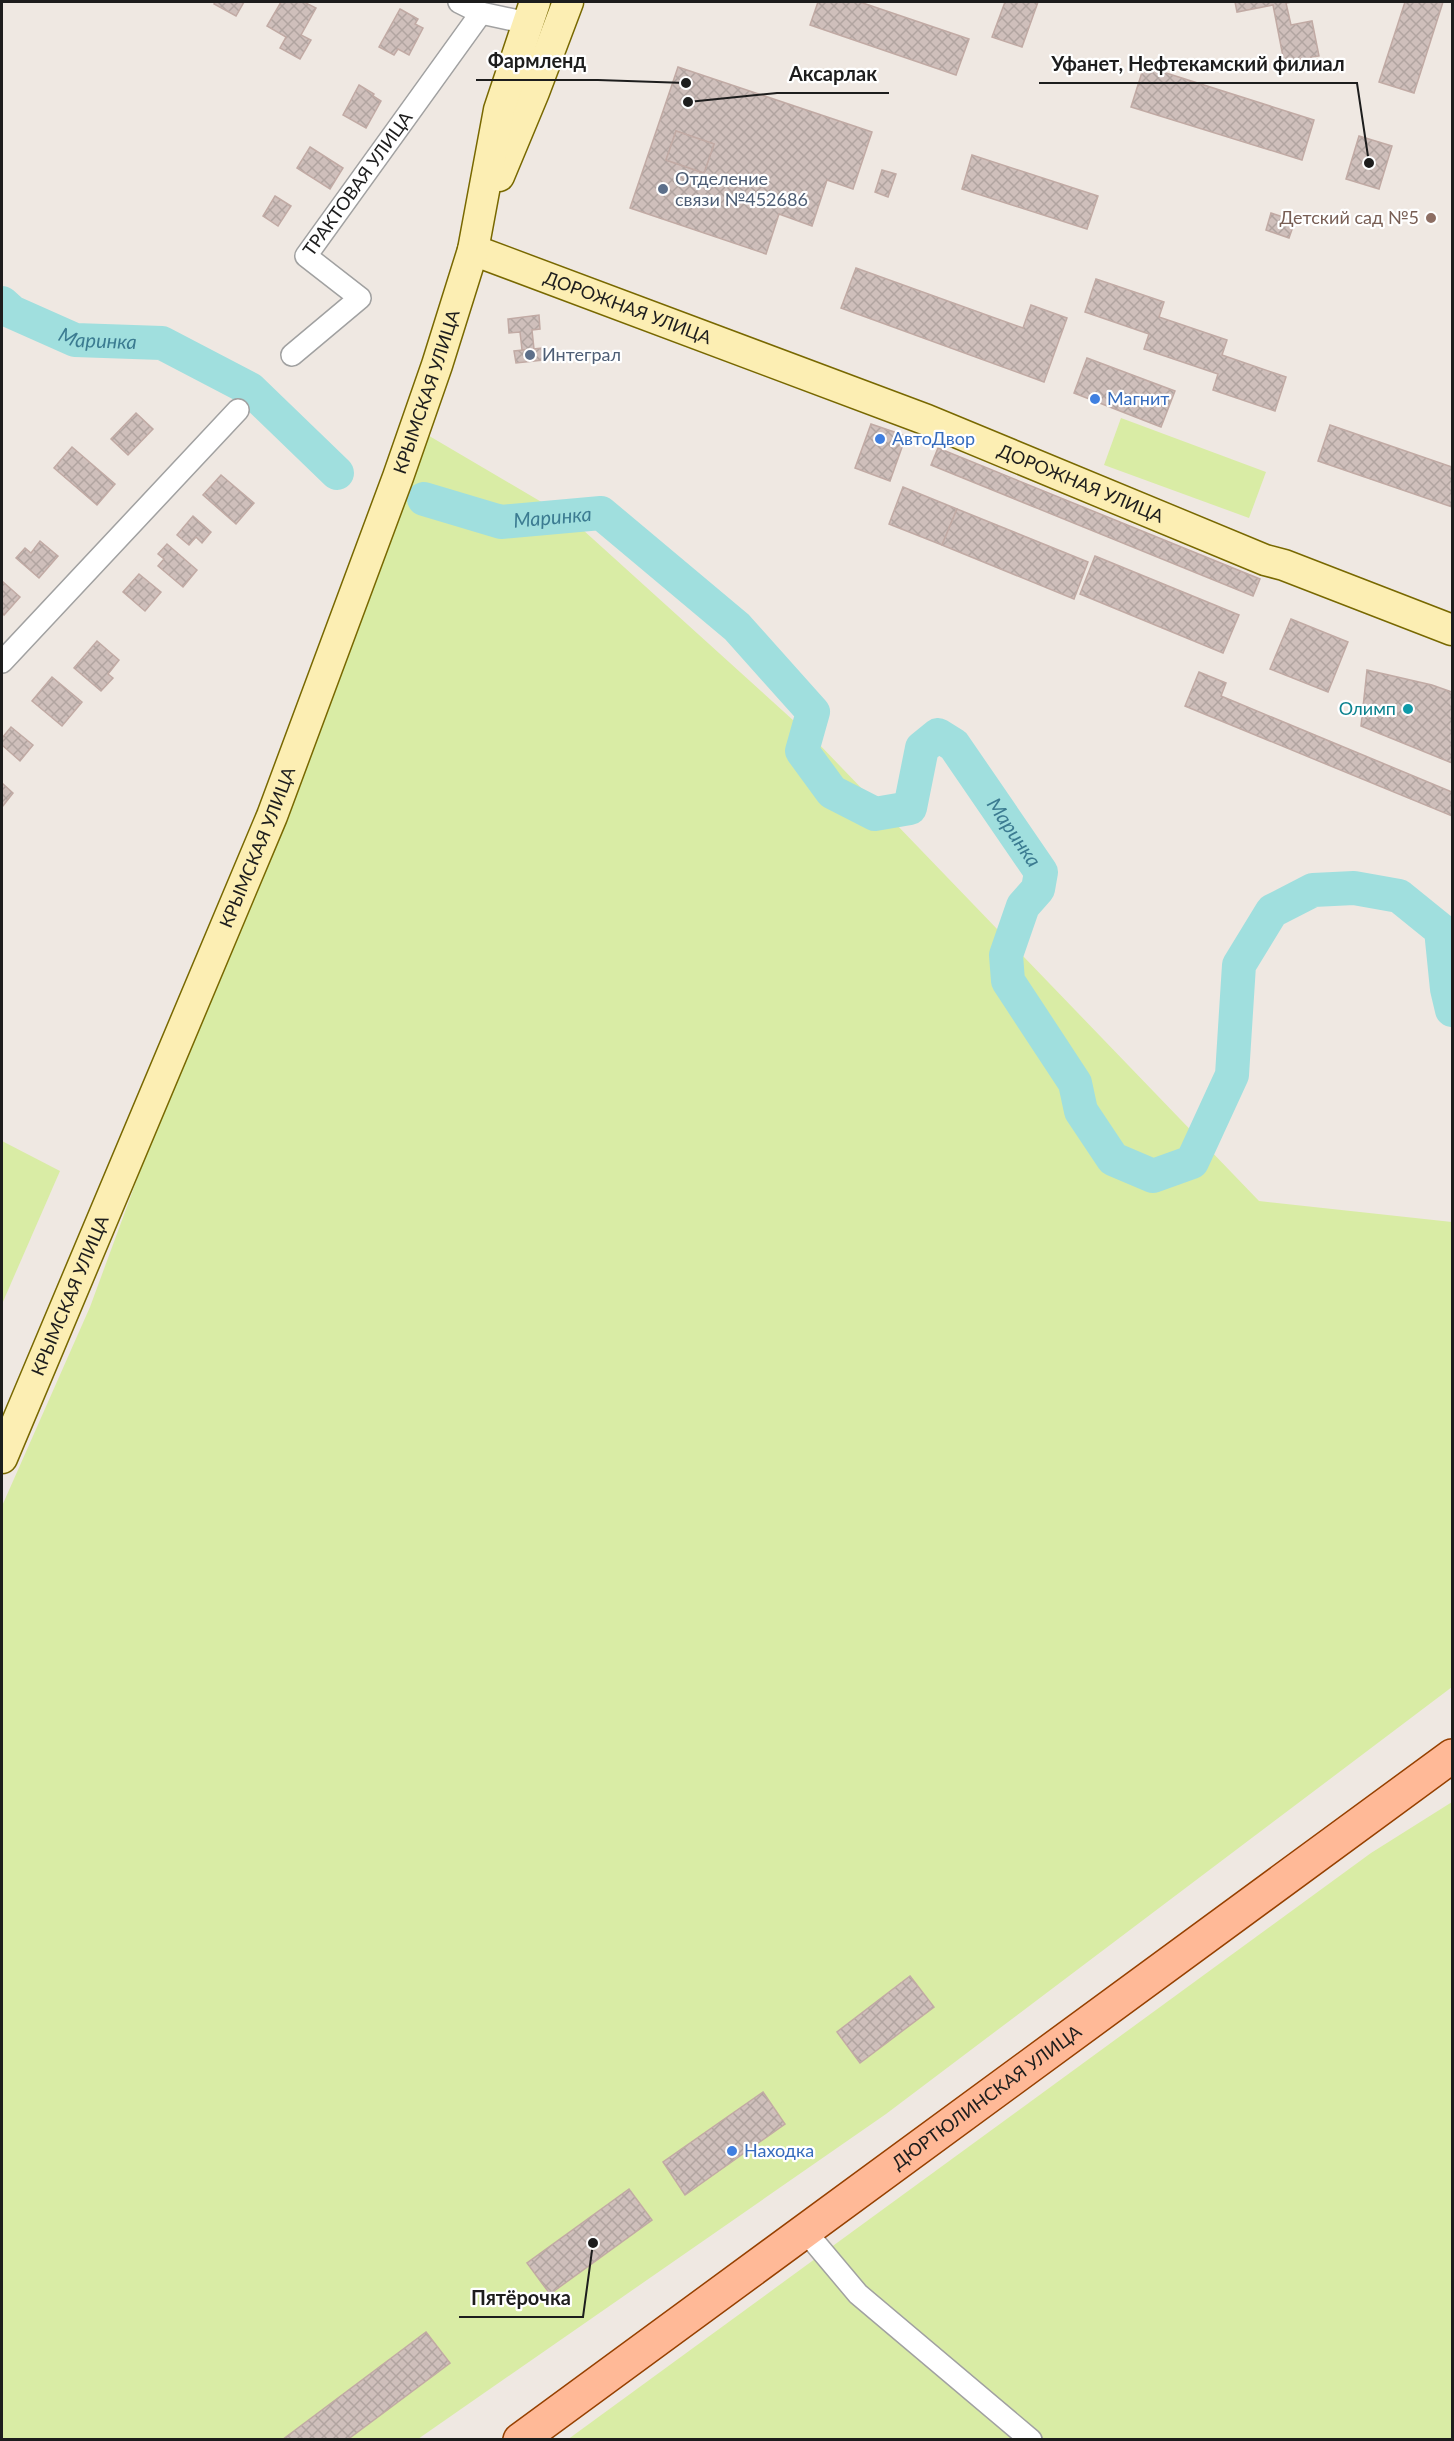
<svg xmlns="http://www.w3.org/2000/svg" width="1454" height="2441" font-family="Lato,sans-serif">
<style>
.grass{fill:#d9eca5}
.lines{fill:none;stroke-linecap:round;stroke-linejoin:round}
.river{stroke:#a0dfde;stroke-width:34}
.building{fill:url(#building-cross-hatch);stroke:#c1aaa4;stroke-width:1.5;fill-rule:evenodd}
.street-casing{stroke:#a1a1a1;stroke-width:24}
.secondary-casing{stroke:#786800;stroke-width:33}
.primary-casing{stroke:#964000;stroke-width:36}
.street{stroke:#fff;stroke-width:21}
.secondary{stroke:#fceeb3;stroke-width:30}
.primary{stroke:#ffb997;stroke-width:33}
.service-dot{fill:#5c6f8a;stroke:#fff;stroke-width:2}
.education-dot{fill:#8d6e63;stroke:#fff;stroke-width:2}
.shop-dot{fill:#3f7fe0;stroke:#fff;stroke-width:2}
.culture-dot{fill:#0f9aa8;stroke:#fff;stroke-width:2}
.labels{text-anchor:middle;stroke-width:4.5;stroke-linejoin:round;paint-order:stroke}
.service-label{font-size:18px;fill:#4e5e75;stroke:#fff;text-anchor:start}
.street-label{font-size:18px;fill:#1d1d1d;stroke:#fff}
.education-label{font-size:18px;fill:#785e54;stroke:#fff;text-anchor:end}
.shop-label{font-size:18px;fill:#366cbe;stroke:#fff;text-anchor:start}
.culture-label{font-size:18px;fill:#0d838f;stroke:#fff;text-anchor:end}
.water-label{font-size:20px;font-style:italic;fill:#3b7b91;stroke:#fff}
.leader{fill:none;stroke:#1d1d1d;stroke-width:2}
.callout-dot{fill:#1d1d1d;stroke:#fff;stroke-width:2}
.callout-label{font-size:20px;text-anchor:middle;font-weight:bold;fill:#1d1d1d;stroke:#fff;stroke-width:4.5;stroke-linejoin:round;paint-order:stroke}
</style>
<defs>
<pattern id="building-cross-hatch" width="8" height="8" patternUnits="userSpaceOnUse" patternTransform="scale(1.5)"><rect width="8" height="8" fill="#cfbfbb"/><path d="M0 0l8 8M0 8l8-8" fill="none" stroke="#b1a4a0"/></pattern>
</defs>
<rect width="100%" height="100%" fill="#efe8e2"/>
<g class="grass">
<polygon points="1121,418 1266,472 1249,518 1104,465"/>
<polygon points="414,427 572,520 815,740 1259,1201 1452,1222 1452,1687 886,2114 418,2439 2,2440 2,1506 90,1307"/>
<polygon points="2,1141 60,1171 2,1304"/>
<polygon points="1452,1802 1452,2439 567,2440 1371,1853"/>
</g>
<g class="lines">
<g class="river">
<path id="s1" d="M2 303 12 312 75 340 162 343 250 389 337 473"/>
<path id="s2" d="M424 499 501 522 601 513 737 627 813 712 802 751 832 792 875 814 910 808 922 748 938 735 954 745 1041 872 1038 889 1023 906 1006 955 1008 981 1075 1083 1081 1111 1113 1159 1153 1176 1192 1162 1232 1075 1239 965 1272 911 1313 890 1354 888 1399 896 1441 930 1447 989 1452 1010"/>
</g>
</g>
<g class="building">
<polygon points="215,2 244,2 236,16 214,4"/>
<polygon points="281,2 304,2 316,8 301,35 311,40 300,59 280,48 286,37 267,26"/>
<polygon points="818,2 860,2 969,39 956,75 810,25"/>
<polygon points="1005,2 1038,2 1022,47 992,37"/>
<polygon points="1235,2 1292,2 1286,3 1291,25 1312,21 1319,56 1284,62 1273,5 1237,12"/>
<polygon points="1405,2 1443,2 1414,93 1379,82"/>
<polygon points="400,9 418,19 415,24 423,28 409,55 398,49 394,55 379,47"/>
<polygon points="1144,66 1314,120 1302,160 1131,107"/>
<path d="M678 67 872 132 853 189 827 180 812 226 779 214 766 254 630 208ZM676 131 714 144 704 173 666 160Z"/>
<polygon points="359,85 374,94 373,96 381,101 366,128 343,115"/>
<polygon points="676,131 714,144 704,173 666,160"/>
<polygon points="1359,136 1392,146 1379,189 1346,179"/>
<polygon points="310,147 343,168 330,189 297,168"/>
<polygon points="972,155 1098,196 1087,229 962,189"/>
<polygon points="882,170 896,174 888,197 875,192"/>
<polygon points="275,196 291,206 278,226 263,216"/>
<polygon points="1271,213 1295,221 1289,238 1266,230"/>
<polygon points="856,268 1023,328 1031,305 1067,318 1044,382 841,308"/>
<polygon points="1096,279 1164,302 1159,317 1227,340 1222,355 1286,377 1275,411 1213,390 1218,374 1144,349 1149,334 1085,312"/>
<polygon points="539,315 540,329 532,330 534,349 522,350 520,332 509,333 508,319"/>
<polygon points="542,348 543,360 516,363 514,351"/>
<polygon points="1087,358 1175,391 1161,427 1074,393"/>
<polygon points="136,413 153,429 128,455 111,439"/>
<polygon points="871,424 906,436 890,481 855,468"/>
<polygon points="1330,425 1452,467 1452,507 1318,461"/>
<polygon points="72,447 115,484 97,505 54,468"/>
<polygon points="938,448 1260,579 1253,596 931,465"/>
<polygon points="221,475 254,503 236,524 203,495"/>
<polygon points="903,487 957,509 942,545 889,524"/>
<polygon points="957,509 1088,562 1074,599 942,545"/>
<polygon points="193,516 211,532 202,543 196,537 189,545 177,535"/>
<polygon points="40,541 58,556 39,578 16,558 25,548 31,553"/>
<polygon points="167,544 197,570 183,587 158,566 164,559 158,554"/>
<polygon points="1095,556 1239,615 1223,653 1080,594"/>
<polygon points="139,574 161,592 145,611 123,592"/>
<polygon points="2,581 20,597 4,615 2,612"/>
<polygon points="1291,619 1348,642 1328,692 1270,669"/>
<polygon points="97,641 119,660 108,674 113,678 101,691 74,668"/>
<polygon points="1367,670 1432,685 1452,692 1452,763 1361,726"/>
<polygon points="1199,672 1226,683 1221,696 1452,792 1452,816 1185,706"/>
<polygon points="52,677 82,702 62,726 32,701"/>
<polygon points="11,727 33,745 20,761 2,745 2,738"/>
<polygon points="2,783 13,793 2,807"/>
<polygon points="910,1976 934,2007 860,2063 837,2032"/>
<polygon points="763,2092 785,2124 685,2195 663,2162"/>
<polygon points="629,2189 652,2220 550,2294 527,2263"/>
<polygon points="426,2332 450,2363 347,2440 282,2440"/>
</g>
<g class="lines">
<g class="street-casing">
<g id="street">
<polyline points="459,2 481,13 528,23"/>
<path id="s3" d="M292 355 360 298 306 256 481 13"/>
<polyline points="2,662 238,410"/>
<polyline points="805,2231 858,2294 1031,2440"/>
</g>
</g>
<g class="secondary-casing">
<g id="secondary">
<polyline points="499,176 534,92 568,2"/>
<path id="s4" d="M473 250 927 420 1265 560 1284 565 1452 630"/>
<path id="s5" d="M2 1458 272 816 398 477 437 365 473 250 499 110 535 2"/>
</g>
</g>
<g class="primary-casing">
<g id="primary">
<path id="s6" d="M520 2440 1452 1756"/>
</g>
</g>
<use href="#street" class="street"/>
<use href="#secondary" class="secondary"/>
<use href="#primary" class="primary"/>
</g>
<g class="service-dot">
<circle cx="663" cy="189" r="6"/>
<circle cx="530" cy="355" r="6"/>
</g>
<circle class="education-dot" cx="1431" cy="218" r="6"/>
<g class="shop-dot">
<circle cx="1095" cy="399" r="6"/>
<circle cx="880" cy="439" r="6"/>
<circle cx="732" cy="2151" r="6"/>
</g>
<circle class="culture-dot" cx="1408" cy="709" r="6"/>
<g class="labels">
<g class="service-label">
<text x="675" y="185">Отделение<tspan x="675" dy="21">связи №452686</tspan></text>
<text x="542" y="361">Интеграл</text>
</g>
<g class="street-label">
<text dy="6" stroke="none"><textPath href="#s3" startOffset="246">ТРАКТОВАЯ УЛИЦА</textPath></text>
<text dy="6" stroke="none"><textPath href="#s4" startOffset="165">ДОРОЖНАЯ УЛИЦА</textPath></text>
<text dy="6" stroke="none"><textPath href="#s5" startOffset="1148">КРЫМСКАЯ УЛИЦА</textPath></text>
<text dy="6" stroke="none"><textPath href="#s4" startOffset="651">ДОРОЖНАЯ УЛИЦА</textPath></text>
<text dy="6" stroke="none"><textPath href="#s5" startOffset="662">КРЫМСКАЯ УЛИЦА</textPath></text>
<text dy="6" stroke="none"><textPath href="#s5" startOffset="176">КРЫМСКАЯ УЛИЦА</textPath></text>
<text dy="6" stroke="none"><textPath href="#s6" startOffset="579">ДЮРТЮЛИНСКАЯ УЛИЦА</textPath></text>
</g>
<g class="education-label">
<text x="1419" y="224">Детский сад №5</text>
</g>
<g class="shop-label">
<text x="1107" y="405">Магнит</text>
<text x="892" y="445">АвтоДвор</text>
<text x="744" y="2157">Находка</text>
</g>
<g class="culture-label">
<text x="1396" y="715">Олимп</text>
</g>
<g class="water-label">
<text dy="7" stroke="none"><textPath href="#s1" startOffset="105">Маринка</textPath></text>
<text dy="7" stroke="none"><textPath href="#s2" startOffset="132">Маринка</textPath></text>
<text dy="7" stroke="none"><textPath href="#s2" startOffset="854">Маринка</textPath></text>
</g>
</g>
<path class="leader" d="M686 83L598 80H476M1369 163L1357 83H1039M688 102L777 93H889M593 2243L583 2317H459"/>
<g class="callout-dot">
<circle cx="686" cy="83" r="6"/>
<circle cx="1369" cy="163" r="6"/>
<circle cx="688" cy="102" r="6"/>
<circle cx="593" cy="2243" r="6"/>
</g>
<g class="callout-label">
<text x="537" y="68">Фармленд</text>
<text x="1198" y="71">Уфанет, Нефтекамский филиал</text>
<text x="833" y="81">Аксарлак</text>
<text x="521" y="2305">Пятёрочка</text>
</g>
<rect width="1454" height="2441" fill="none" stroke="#1d1d1d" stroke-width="6"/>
</svg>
